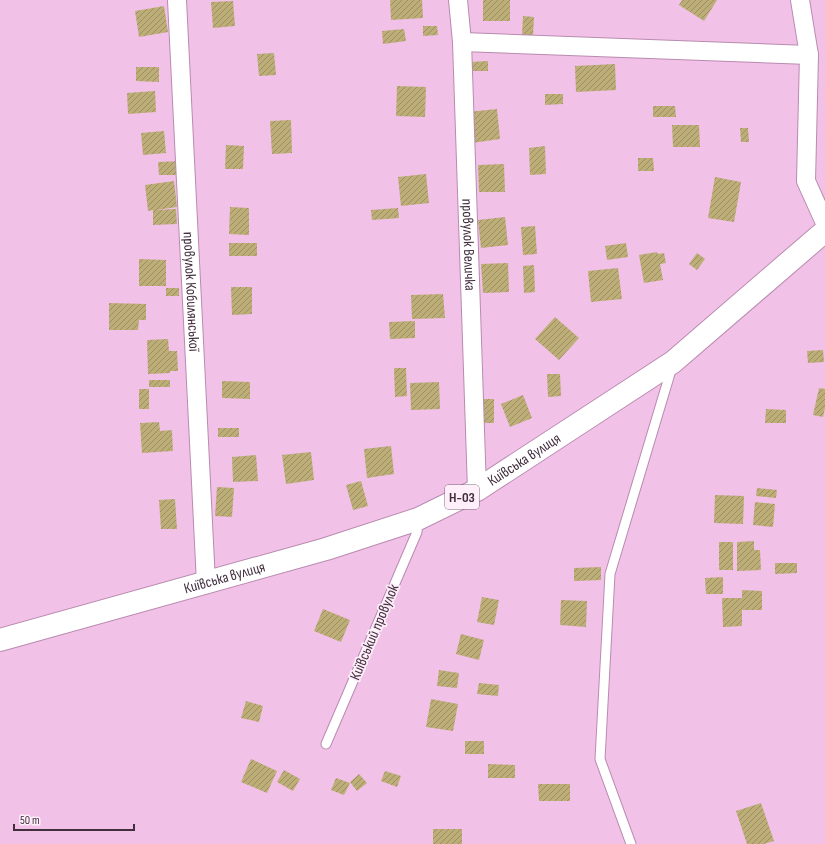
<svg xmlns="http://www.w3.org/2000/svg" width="825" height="844" font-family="'Sofia Sans Condensed',sans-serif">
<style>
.building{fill:url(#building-hatch)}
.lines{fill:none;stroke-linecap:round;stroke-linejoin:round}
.service-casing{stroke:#b98baf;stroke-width:11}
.minor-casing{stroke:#b98baf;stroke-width:20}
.primary-casing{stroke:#b98baf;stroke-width:24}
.service{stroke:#fff;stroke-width:9}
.minor{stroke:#fff;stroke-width:18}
.primary{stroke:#fff;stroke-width:22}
.labels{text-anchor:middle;stroke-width:3.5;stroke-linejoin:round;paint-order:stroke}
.shield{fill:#feeffa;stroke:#7a6976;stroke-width:1}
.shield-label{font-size:14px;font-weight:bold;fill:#422f3e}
.street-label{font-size:15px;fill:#422f3e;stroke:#feeffa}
</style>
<defs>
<pattern id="building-hatch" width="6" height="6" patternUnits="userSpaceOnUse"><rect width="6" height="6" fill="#bdae78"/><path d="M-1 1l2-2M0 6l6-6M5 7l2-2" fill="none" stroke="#9b8e64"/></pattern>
</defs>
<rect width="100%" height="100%" fill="#f2c1e7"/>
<g class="building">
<polygon points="390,0 422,0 423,18 391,20"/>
<rect x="483" y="0" width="27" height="21"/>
<polygon points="682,0 717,0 704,21 679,5"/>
<polygon points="233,1 235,26 213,28 211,2"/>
<polygon points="164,6 168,32 139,37 135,11"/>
<polygon points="523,16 534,17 533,35 522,35"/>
<polygon points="423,26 437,26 438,35 423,36"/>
<polygon points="404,29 406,41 383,44 382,31"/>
<polygon points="274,53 276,75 259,76 257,54"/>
<polygon points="488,61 488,71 470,71 470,62"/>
<polygon points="615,64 616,90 576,92 575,66"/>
<polygon points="136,67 159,67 159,82 136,81"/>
<polygon points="397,86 426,87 425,117 396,116"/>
<polygon points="155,91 156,112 128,114 127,93"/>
<polygon points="545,94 563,94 563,104 545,105"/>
<polygon points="653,106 675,106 676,117 653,117"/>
<polygon points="497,109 500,139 472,143 468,112"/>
<polygon points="291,120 292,153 272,154 270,121"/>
<polygon points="672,125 699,125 700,147 673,147"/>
<polygon points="740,128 748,128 749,142 741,142"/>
<polygon points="164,131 166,153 143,155 141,133"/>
<polygon points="226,145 244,146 243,169 225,169"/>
<polygon points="545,146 546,174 530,175 529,148"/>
<polygon points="638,158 653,158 654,171 638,171"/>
<polygon points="182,161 183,175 159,175 158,162"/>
<polygon points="504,164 505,192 479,192 478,165"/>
<polygon points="426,174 429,203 401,206 398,177"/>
<polygon points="715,177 741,182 734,222 708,218"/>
<polygon points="174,181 177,207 156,210 176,209 177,224 153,225 153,210 148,211 145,185"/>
<polygon points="230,207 249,208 249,235 229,234"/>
<polygon points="398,208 399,218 372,220 371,210"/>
<polygon points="505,217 508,245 481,248 478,220"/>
<polygon points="535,226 537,254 523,255 521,227"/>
<rect x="229" y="243" width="28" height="13"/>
<polygon points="626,243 628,257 607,260 605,246"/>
<polygon points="657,252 658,254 664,253 666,263 660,264 663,280 644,283 639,255"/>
<polygon points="697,253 705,259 697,270 689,264"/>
<polygon points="139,259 166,260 166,286 139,286"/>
<polygon points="508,263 509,292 483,293 481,264"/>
<polygon points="534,265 535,292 524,293 523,266"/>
<polygon points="618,268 622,299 591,302 588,271"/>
<polygon points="231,287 252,287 252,314 232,315"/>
<rect x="166" y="288" width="13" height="8"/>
<polygon points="443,294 445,318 412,319 411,295"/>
<polygon points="109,303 146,304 146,320 139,320 138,330 109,330"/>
<polygon points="555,317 579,338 559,360 535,339"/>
<polygon points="415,321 415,338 390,339 389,322"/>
<polygon points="168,339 169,351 177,351 178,371 170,371 170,373 148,374 147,340"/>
<polygon points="823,350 824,362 808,363 807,351"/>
<polygon points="394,368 406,368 407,396 395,397"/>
<polygon points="547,374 560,374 561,396 548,397"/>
<rect x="149" y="380" width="21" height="7"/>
<polygon points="222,381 250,382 250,399 222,398"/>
<polygon points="439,382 440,409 411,410 410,383"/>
<polygon points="819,388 825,389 825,408 823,417 813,415"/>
<rect x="139" y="389" width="10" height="20"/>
<polygon points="523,395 532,418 510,427 501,404"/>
<rect x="476" y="399" width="18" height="24"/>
<polygon points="766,409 786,410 786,423 765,423"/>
<polygon points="159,422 160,431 172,430 173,451 142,453 140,423"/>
<rect x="218" y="428" width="21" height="9"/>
<polygon points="391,446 394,474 367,478 364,449"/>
<polygon points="311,452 314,480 286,484 282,455"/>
<polygon points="256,455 258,481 233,482 232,457"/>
<polygon points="361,481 368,506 353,510 346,485"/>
<polygon points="217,487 234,488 232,517 215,516"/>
<polygon points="757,488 777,490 776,498 756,496"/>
<polygon points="715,495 744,496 743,524 714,523"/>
<polygon points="175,499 177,529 161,529 159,500"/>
<polygon points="755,502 775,504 773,527 753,525"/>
<polygon points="754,541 754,550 760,550 761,570 737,571 737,542"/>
<rect x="719" y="542" width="14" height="28"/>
<polygon points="775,563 797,563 797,573 775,574"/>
<polygon points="601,567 601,580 574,581 574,568"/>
<polygon points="723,577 723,594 706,594 705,578"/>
<polygon points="742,590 762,591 762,610 742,610 742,626 723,627 722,598 742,598"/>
<polygon points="482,597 499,600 494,625 477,622"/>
<polygon points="561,600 587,601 586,627 560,625"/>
<polygon points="323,609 350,620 341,642 314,631"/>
<polygon points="461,634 484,640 479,660 456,654"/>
<polygon points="439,670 459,673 457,688 437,686"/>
<polygon points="479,683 499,685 498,696 477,694"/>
<polygon points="431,699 458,704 453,731 426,727"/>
<polygon points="246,701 263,706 259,722 241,718"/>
<rect x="465" y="741" width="19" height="13"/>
<polygon points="251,759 277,771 267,793 241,782"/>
<polygon points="488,764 515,765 515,778 488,778"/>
<polygon points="284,770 300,779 293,791 277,782"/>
<polygon points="385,771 401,776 397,787 381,781"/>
<polygon points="359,774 367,783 357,791 350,782"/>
<polygon points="336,778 350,783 344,795 331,790"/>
<polygon points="538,784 570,784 570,801 539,801"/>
<polygon points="761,803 774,841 764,844 747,844 736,811"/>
<rect x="433" y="829" width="29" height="15"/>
</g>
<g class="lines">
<g class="service-casing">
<g id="service">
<polyline points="326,744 417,532 418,519"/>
<polyline points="631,844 600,759 610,574 672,367"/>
</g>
</g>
<g class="minor-casing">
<g id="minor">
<path id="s1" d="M177 0 206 583"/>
<path id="s2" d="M458 0 462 42 477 490"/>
<polyline points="800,0 809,55 806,181 825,223"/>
<polyline points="462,42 809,55"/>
</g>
</g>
<g class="primary-casing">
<g id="primary">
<path id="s3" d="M0 640 326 549 418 519 477 490 673 362 825 231"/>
</g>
</g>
<use href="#service" class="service"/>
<use href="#minor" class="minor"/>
<use href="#primary" class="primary"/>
</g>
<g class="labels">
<rect class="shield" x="445" y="485" width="34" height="24" rx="3"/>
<g class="shield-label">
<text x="462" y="502">Н-03</text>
</g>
<g class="street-label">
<text dy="5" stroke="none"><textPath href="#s2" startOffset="245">провулок Величка</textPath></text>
<text dy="5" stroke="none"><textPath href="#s1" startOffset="292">провулок Кобилянської</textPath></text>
<text dy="5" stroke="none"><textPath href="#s3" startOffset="557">Київська вулиця</textPath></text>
<text dy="5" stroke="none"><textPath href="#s3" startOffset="233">Київська вулиця</textPath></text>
<text transform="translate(374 632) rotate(-67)" y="5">Київський провулок</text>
</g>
</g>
<path d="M14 824v6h120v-6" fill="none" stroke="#422f3e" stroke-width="2"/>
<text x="20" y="824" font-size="12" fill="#422f3e" stroke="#feeffa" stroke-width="3" paint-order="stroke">50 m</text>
</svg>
